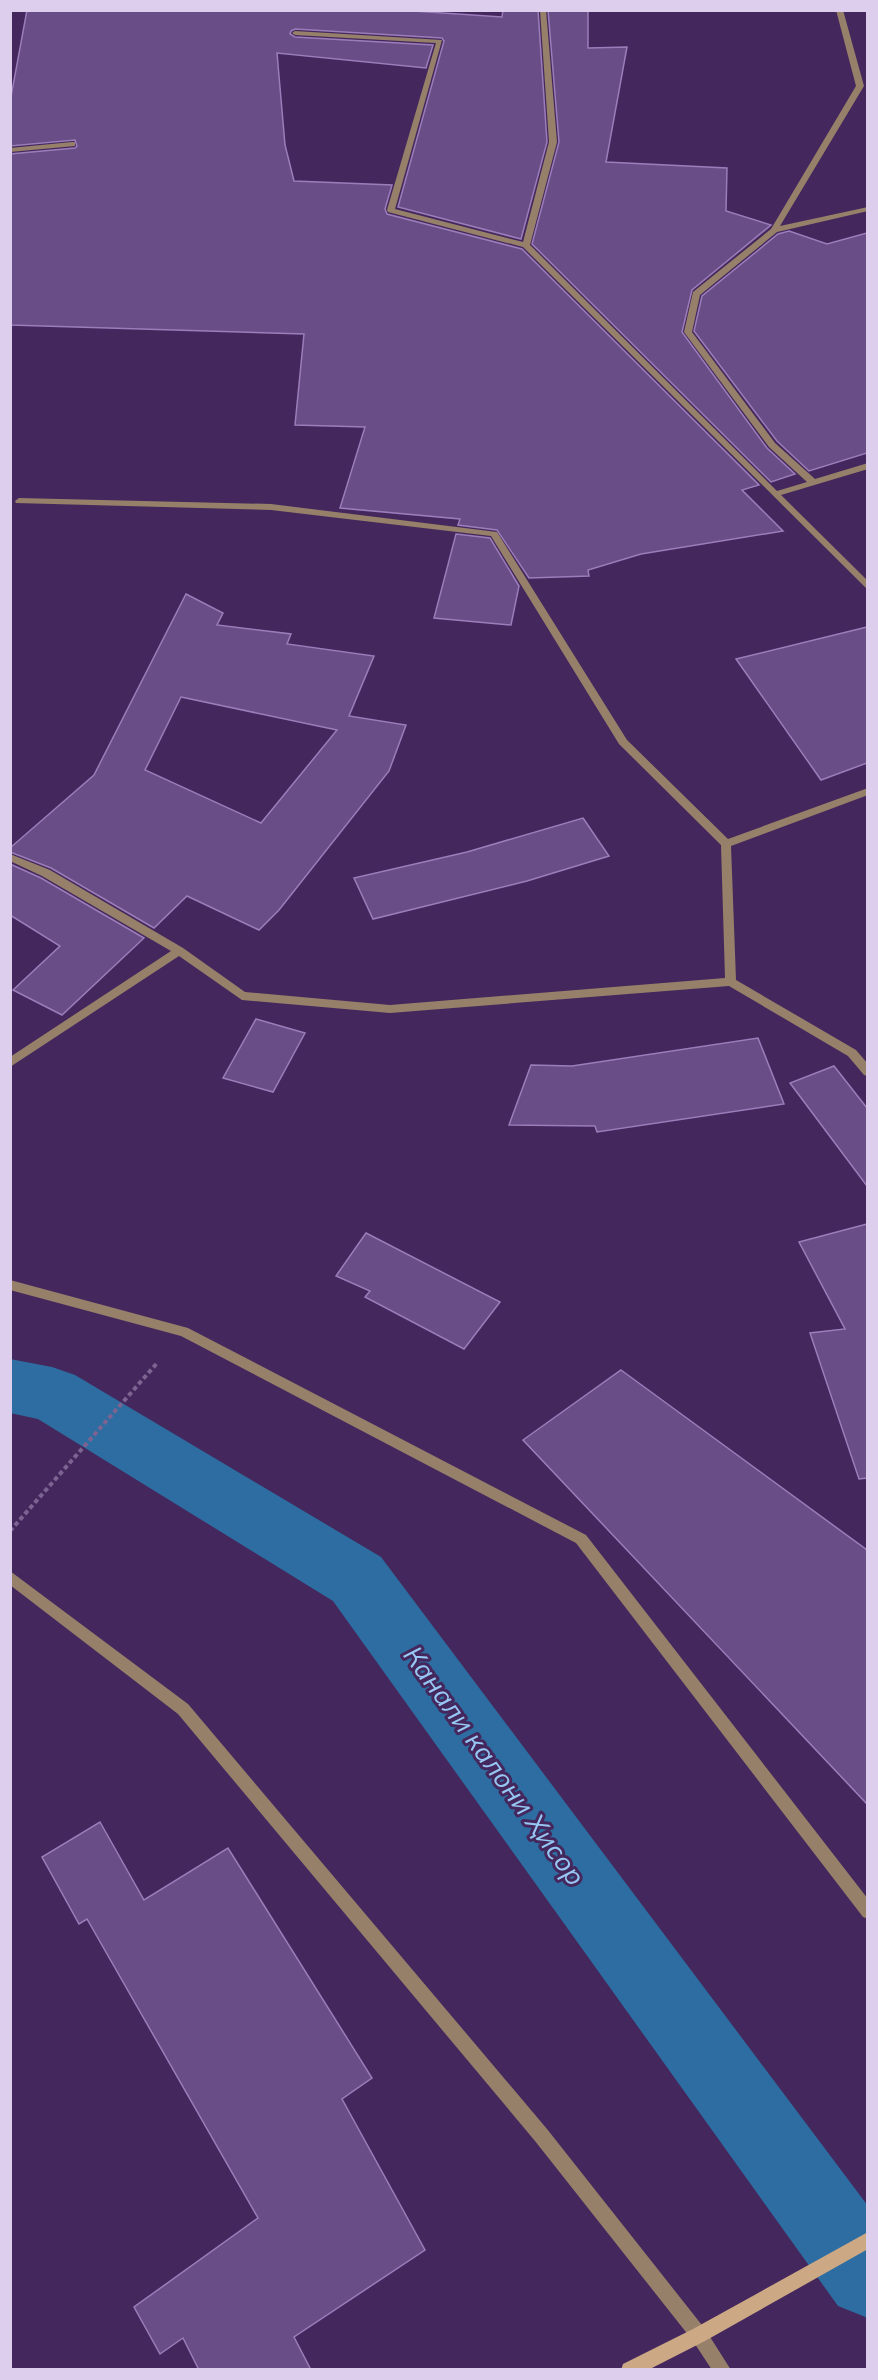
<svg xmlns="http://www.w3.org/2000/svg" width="878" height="2380" font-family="Mulish,sans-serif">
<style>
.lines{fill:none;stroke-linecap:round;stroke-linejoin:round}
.canal{fill:#2d6da1;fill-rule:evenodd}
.building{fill:#694d86;stroke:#9b7dba;stroke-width:1.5;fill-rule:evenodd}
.path{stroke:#7c6492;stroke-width:4;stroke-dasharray:4.5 3;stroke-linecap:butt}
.minor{fill:#96806a;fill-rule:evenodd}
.secondary{fill:#cca884;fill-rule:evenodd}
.labels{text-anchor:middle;stroke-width:6;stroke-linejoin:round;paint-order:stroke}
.near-water-label{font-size:27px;font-style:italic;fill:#97c8f4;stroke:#44285d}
</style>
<rect width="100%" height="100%" fill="#44285d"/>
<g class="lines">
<polygon class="canal" points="10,1359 52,1367 75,1375 381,1557 868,2206 868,2318 838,2306 333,1601 38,1419 10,1413"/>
</g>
<g class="building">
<polygon points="27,10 398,10 502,17 503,10 538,10 547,142 521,239 398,207 444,41 442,38 295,29 291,31 290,34 295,37 433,45 426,68 277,53 285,145 294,181 392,185 385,209 387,214 522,249 759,485 742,490 783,531 641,554 588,570 589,576 529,578 497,530 458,525 460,519 340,508 365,427 295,425 304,334 10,325 10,154 75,148 77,146 75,140 10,146 10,102"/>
<polygon points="548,10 588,10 588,48 627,47 606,162 727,168 726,211 771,225 692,290 682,332 767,448 795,474 771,482 532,244 559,142"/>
<polygon points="789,231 827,244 867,233 867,453 809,471 777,441 694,331 702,296 778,234"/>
<polygon points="456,534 490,538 519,586 511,625 434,618"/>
<path d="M186 594 223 613 217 625 291 634 287 644 374 656 349 716 406 725 389 771 279 910 259 930 187 896 154 928 51 868 10 852V848L94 775ZM181 697 337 730 261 823 145 770Z"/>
<polygon points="867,627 867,763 821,780 736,659"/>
<polygon points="583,818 609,856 527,881 373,919 354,878 467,852"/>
<polygon points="10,864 41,878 144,938 62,1015 13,990 60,946 10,915"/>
<polygon points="256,1019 305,1033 273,1092 223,1078"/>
<polygon points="758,1038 784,1104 597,1132 595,1126 509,1125 531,1065 572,1066"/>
<polygon points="834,1066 867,1108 867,1186 790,1083"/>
<polygon points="867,1224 867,1478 859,1479 810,1333 845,1329 799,1242"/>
<polygon points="366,1233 500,1302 464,1349 365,1297 370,1291 336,1276"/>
<polygon points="621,1370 867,1550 867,1804 523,1440"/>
<polygon points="100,1822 144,1900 228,1848 372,2078 342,2099 425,2250 294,2337 311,2370 199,2370 183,2338 160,2354 134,2307 258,2218 87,1919 79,1924 42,1857"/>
</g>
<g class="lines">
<polyline class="path" points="10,1531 158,1362"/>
<g class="minor">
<polygon points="540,10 546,10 557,142 530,245 777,491 807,482 769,447 684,332 693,292 771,229 856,86 836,10 843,10 864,86 780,226 868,207 868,211 777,232 700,295 692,332 775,443 815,479 868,463 868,469 781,495 868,581 868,590 523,247 388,212 387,210 436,43 295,35 292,33 295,31 442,40 395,209 523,242 549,142"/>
<polygon points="72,142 75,142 75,146 10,152 10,148"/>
<polygon points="19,498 271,504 497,532 627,740 728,839 868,788 868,795 731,846 736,980 856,1050 868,1064 868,1076 864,1075 848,1056 729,986 390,1013 242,1000 179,956 10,1067 10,1057 171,951 42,876 10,861 10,854 50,870 183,948 245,992 390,1005 725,978 721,845 619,744 491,536 271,510 16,503 15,501"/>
<polygon points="10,1280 188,1328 586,1535 868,1899 868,1919 863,1917 576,1543 181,1336 10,1290"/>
<polygon points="10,1571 188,1704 547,2129 705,2329 731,2370 712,2370 693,2341 535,2141 178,1714 10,1585"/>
</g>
<polygon class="secondary" points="868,2232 868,2249 705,2341 648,2370 621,2370 623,2364 693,2329"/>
</g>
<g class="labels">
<g class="near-water-label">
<text transform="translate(494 1766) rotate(54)" y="9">Канали калони Ҳисор</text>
</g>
</g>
<rect width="878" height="2380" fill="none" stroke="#ddceee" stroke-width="24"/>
</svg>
